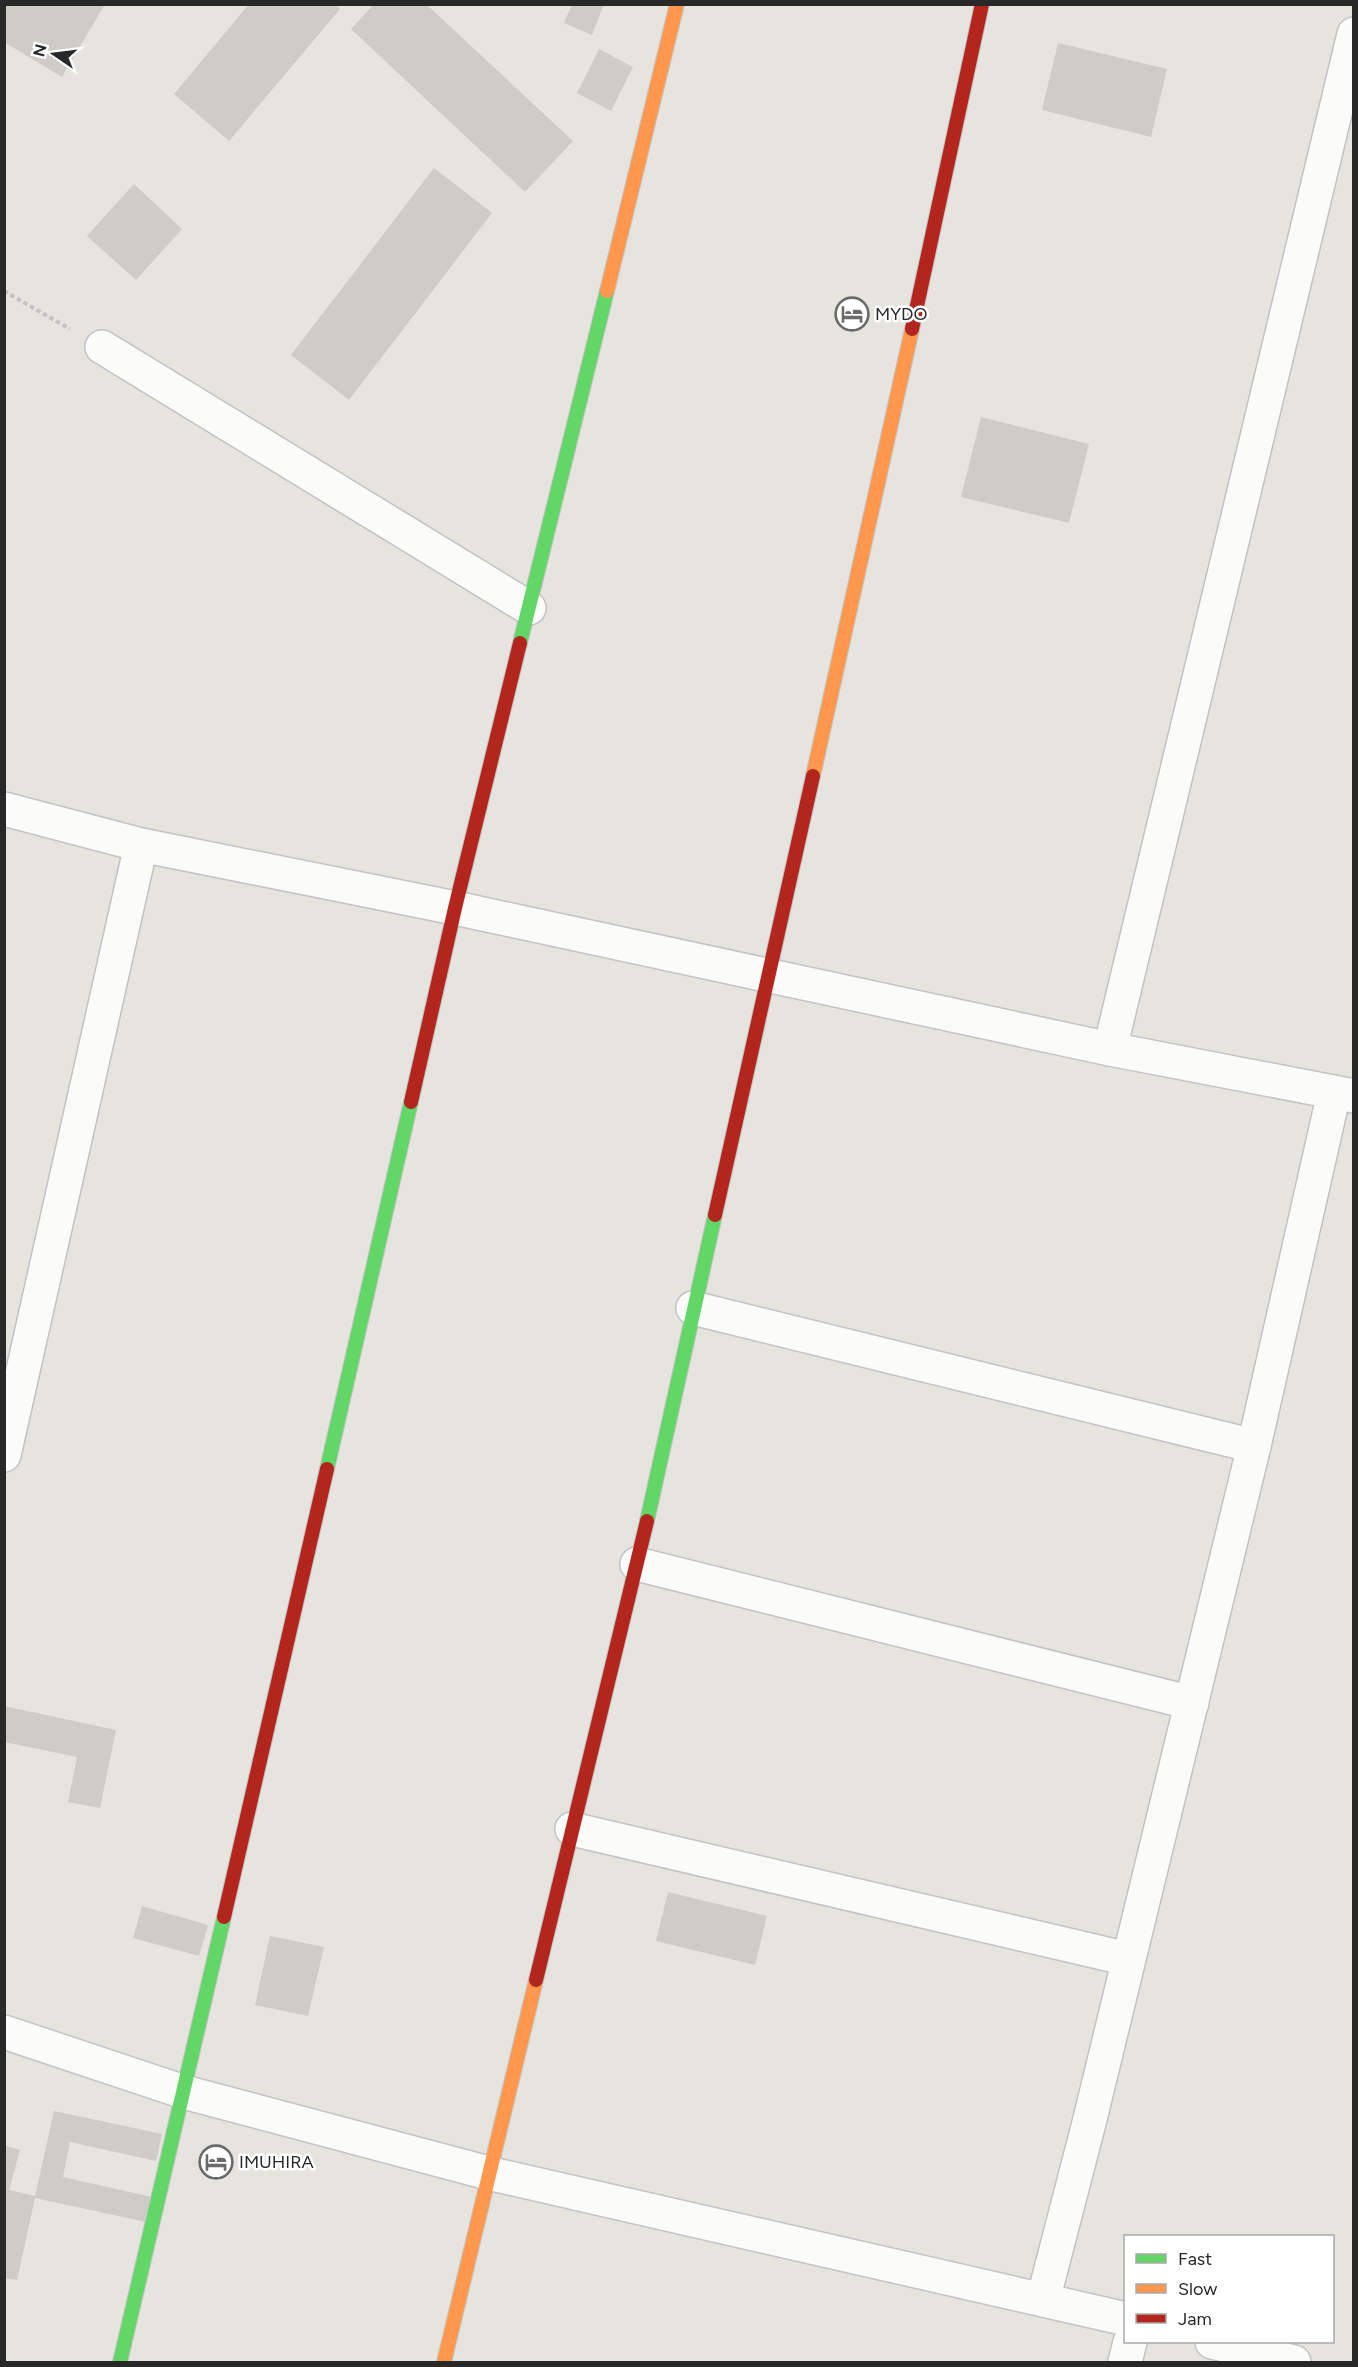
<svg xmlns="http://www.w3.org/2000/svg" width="1358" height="2367" font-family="Figtree,sans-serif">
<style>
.building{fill:#cdccc7}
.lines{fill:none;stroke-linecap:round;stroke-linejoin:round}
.street-casing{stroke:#c4c3c3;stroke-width:36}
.fast-casing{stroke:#c4c3c3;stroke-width:16}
.slow-casing{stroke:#c4c3c3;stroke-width:16}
.jam-casing{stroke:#c4c3c3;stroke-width:16}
.path{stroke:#c4c3c3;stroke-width:4;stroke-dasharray:4.5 3;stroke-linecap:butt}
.street{stroke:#fbfbfa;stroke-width:33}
.fast{stroke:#63d668;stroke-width:14}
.slow{stroke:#ff974d;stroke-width:14}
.jam{stroke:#b3261e;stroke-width:14}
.labels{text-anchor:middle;stroke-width:5;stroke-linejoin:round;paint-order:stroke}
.poi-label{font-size:18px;fill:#282828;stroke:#fff;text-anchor:start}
</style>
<rect width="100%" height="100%" fill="#e6e4de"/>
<g class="building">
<polygon points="4,4 105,4 62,77 4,42"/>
<polygon points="249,4 335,4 340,9 229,141 174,94"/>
<polygon points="374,4 426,4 573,141 525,192 351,29"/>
<polygon points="572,4 604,4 592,35 564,23"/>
<polygon points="1058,43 1167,69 1151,137 1042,110"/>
<polygon points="599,49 633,67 611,111 577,93"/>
<polygon points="434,168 492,213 349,400 291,355"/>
<polygon points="134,184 182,229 136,280 87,236"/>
<polygon points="981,417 1089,444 1069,523 961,497"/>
<polygon points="4,1706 116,1730 100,1808 68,1802 77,1757 4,1742"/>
<polygon points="668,1892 767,1916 755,1965 656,1941"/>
<polygon points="142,1906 208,1925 199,1956 133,1938"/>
<polygon points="270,1936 324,1947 308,2016 255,2005"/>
<polygon points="54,2111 162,2134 156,2161 70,2142 63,2177 152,2197 146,2222 35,2198 17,2280 4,2278 4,2145 20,2150 9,2190 35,2196"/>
</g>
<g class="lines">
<g class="street-casing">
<g id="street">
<polyline points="102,347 529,608"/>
<polyline points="4,809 141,845 455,908 1110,1049 1354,1096"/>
<polyline points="1110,1049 1354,34"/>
<polyline points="693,1308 1254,1446"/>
<polyline points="4,1455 141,845"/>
<polyline points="637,1564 1192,1703"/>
<polyline points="572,1829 1128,1959"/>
<polyline points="4,2032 184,2092 492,2174 1126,2319"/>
<polyline points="1043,2300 1089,2123 1254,1446 1334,1093"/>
<polyline points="1212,2342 1294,2362"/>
<polyline points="1125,2362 1130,2342"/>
</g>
</g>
<g class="fast-casing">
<g id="fast">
<polyline points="520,643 607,291"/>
<polyline points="327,1469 411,1102"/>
<polyline points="647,1521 715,1215"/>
<polyline points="120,2362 224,1917"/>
</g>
</g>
<g class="slow-casing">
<g id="slow">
<polyline points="607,291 677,4"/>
<polyline points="813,776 912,329"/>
<polyline points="444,2362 536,1980"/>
</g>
</g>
<g class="jam-casing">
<g id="jam">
<polyline points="912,329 982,4"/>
<polyline points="411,1102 455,908 520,643"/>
<polyline points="715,1215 813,776"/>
<polyline points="224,1917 327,1469"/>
<polyline points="536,1980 647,1521"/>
</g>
</g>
<polyline class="path" points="4,291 70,329"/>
<use href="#street" class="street"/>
<use href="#fast" class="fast"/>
<use href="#slow" class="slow"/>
<use href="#jam" class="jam"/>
</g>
<defs>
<g id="hotel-ring" transform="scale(1.725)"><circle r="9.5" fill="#fff" stroke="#6a6a68" stroke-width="1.5"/><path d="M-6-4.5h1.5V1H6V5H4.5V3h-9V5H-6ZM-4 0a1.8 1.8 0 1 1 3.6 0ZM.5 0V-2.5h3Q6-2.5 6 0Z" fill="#6a6a68"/></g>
</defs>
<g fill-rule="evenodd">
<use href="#hotel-ring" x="852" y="314"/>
<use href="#hotel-ring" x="216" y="2162"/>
</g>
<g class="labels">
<g class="poi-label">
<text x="875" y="320">MYDO</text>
<text x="239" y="2168">IMUHIRA</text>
</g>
</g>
<rect width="1358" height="2367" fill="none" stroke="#282828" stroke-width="12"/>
<rect x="1124" y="2235" width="210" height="108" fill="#ffffff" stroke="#a9a9a9" stroke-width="1.5"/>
<rect x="1136" y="2254" width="30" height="9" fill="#63d668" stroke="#a9a9a9" stroke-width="1.5"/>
<text x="1178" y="2265" font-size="18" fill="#282828">Fast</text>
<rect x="1136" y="2284" width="30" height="9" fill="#ff974d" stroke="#a9a9a9" stroke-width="1.5"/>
<text x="1178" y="2295" font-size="18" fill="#282828">Slow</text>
<rect x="1136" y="2314" width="30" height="9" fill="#b3261e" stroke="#a9a9a9" stroke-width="1.5"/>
<text x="1178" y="2325" font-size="18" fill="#282828">Jam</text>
<g transform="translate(54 54) rotate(284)" stroke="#ffffff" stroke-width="4.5" paint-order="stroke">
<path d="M0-4.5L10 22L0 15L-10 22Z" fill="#282828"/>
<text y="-9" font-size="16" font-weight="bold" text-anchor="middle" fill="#282828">N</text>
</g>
</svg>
